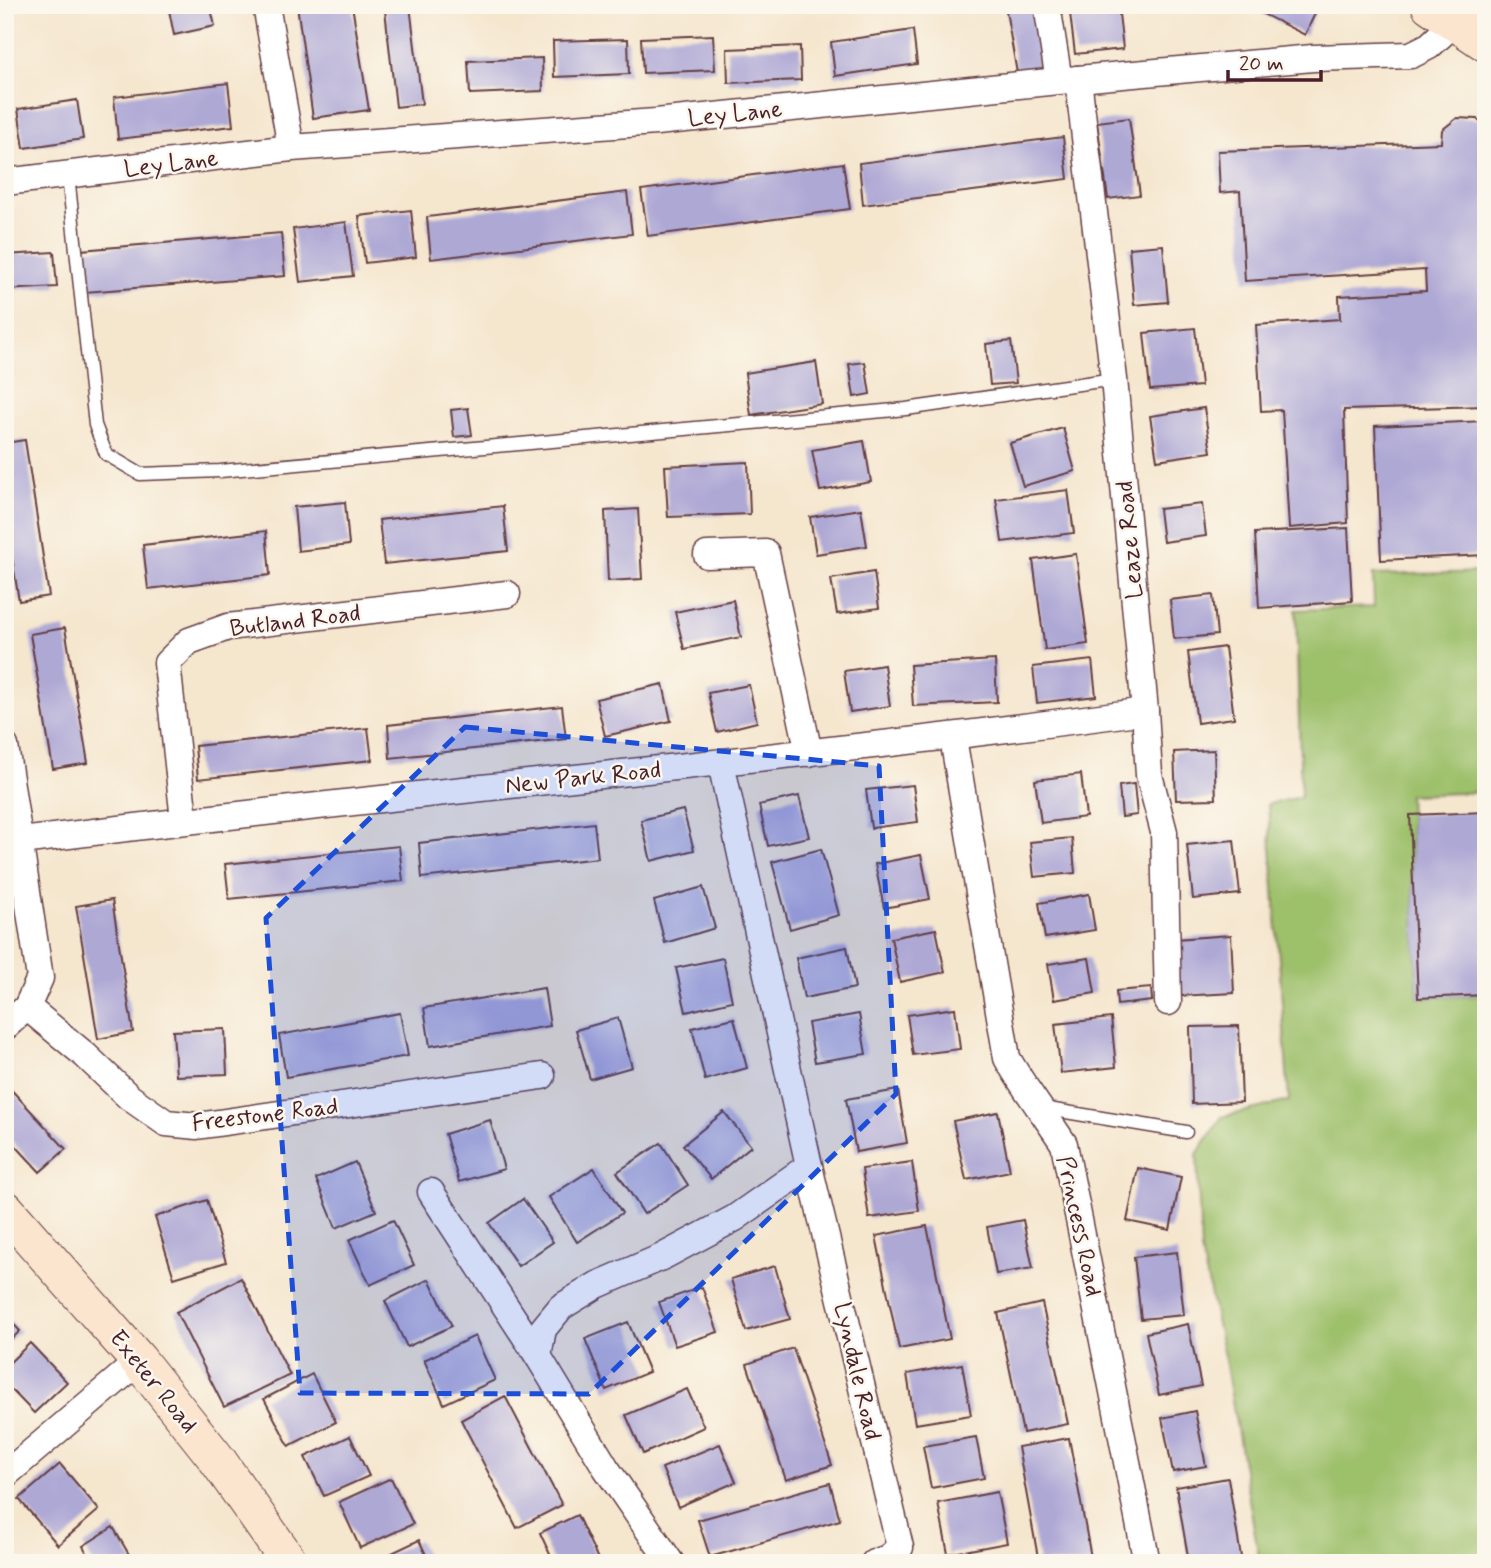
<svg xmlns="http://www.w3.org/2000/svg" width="1491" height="1568" font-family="Mynerve,sans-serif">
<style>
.green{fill:#9dc06a;stroke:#74704a;stroke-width:2}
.building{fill:#aea8d5}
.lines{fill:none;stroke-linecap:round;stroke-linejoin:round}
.service-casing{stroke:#643d43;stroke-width:15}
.minor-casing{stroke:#643d43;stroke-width:29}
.secondary-casing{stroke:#643d43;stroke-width:39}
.service{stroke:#fff;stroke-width:12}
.minor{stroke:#fff;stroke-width:26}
.secondary{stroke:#fbe5cf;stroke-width:37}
.marked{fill:#1d4ed8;fill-opacity:0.2;stroke:#1d4ed8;stroke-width:5;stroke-dasharray:14 9;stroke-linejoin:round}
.labels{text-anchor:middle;stroke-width:5;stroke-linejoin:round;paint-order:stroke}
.street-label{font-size:24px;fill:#4a1f2b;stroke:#fbf7ec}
</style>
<rect width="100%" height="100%" fill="#fbf7ec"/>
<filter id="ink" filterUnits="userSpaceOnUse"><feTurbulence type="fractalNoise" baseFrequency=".0143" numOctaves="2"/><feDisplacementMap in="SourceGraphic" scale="14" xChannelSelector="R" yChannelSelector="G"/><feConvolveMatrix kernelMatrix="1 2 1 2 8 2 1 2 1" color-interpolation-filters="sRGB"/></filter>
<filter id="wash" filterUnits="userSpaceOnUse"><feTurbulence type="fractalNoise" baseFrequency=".00686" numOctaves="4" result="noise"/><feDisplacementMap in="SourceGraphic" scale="28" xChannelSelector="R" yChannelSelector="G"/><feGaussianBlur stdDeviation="1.57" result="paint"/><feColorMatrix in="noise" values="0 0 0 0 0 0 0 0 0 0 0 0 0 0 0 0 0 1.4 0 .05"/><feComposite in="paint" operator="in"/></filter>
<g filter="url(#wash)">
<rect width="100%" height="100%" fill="#f5e6ce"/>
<polygon class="green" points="1486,572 1486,792 1409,795 1418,998 1486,995 1486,1563 1260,1563 1226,1365 1201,1250 1197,1154 1222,1117 1289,1101 1268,804 1301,797 1296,610 1374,607 1373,575"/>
<g id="blocks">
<g class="building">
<polygon points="168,5 210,5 215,26 174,35"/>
<polygon points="297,5 352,5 369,110 313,118"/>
<polygon points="1005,5 1040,5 1052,73 1018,79"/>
<polygon points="1069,5 1118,5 1123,49 1075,54"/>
<polygon points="1245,5 1319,5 1305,35"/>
<polygon points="410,6 422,104 396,107 385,10"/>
<polygon points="913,30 917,64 835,76 831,42"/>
<polygon points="713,35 715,70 643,73 641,38"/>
<polygon points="628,39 629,74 554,77 553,41"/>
<polygon points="800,46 801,80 728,83 727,49"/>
<polygon points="542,58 543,91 470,94 468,61"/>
<polygon points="228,83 233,126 118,139 114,97"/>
<polygon points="77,100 83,139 24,148 18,109"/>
<polygon points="1129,118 1140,195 1108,199 1097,122"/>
<polygon points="1457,118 1477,119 1485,127 1486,136 1486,406 1344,410 1348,523 1289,528 1282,410 1261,411 1256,325 1340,319 1339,296 1426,291 1425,270 1245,281 1240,191 1220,193 1218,151 1441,143 1442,130"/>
<polygon points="1063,137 1068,179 863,205 859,163"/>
<polygon points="843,163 850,209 648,236 641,190"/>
<polygon points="627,192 632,234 431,259 427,217"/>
<polygon points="411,210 416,257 365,263 359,216"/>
<polygon points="346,222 353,276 300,282 293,229"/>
<polygon points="281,233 285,276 85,292 81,250"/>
<polygon points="1163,245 1168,302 1134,305 1129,248"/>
<polygon points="54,252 57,287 5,290 5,255"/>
<polygon points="1195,328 1201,386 1150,390 1144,333"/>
<polygon points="1011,341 1016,383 990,385 986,344"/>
<polygon points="816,362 822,404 751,415 745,373"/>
<polygon points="865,362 870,394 854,397 849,364"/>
<polygon points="468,408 472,435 454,437 451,410"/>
<polygon points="1204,408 1211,452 1157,460 1150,416"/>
<polygon points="1486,421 1486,555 1381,560 1375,426"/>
<polygon points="1063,428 1075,471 1023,486 1010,443"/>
<polygon points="25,440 49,596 19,601 5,514 5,443"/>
<polygon points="864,441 871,482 820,491 812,450"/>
<polygon points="748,462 750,514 668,517 665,466"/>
<polygon points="1068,490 1074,533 1002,542 996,499"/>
<polygon points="345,502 349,545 298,551 294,507"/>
<polygon points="1202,504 1206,536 1163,542 1159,509"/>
<polygon points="503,506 508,551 384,564 379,520"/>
<polygon points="638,509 642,579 608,581 605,511"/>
<polygon points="861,509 867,546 816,554 810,517"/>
<polygon points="1348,528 1352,601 1259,608 1255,533"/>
<polygon points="266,531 270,575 148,589 143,545"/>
<polygon points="1076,554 1088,644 1045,650 1033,560"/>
<polygon points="874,572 879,608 837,614 831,579"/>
<polygon points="1213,595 1217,635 1174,639 1170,600"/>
<polygon points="733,600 741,637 684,649 675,612"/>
<polygon points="65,628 88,763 53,769 30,634"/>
<polygon points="1225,647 1234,718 1197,723 1188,652"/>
<polygon points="995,660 997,702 913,706 910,665"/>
<polygon points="1092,660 1096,696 1037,703 1033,667"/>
<polygon points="884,665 890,706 850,712 844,671"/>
<polygon points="663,684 671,721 605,736 596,699"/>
<polygon points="749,685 757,722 717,732 708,693"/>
<polygon points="562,706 566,739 390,758 388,725"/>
<polygon points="368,728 372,760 198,779 195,746"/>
<polygon points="1214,750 1216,799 1176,800 1174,752"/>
<polygon points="1081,774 1086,817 1041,823 1035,780"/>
<polygon points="1134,784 1137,815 1122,817 1119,786"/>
<polygon points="913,785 918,822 871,828 866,790"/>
<polygon points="799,796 809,837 768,846 759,805"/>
<polygon points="683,810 694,850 651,861 641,820"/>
<polygon points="1486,812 1486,995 1418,998 1410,815"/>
<polygon points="594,823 598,858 422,878 419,843"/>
<polygon points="1072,838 1075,873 1034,877 1030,842"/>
<polygon points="1234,840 1240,894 1193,899 1187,845"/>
<polygon points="399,846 403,881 229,899 225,864"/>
<polygon points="821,849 839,915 790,929 772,862"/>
<polygon points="921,855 930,899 884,908 875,864"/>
<polygon points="703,887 715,928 665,943 654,901"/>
<polygon points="1089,894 1095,930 1045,938 1039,903"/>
<polygon points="112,900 133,1032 98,1039 76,906"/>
<polygon points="936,929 945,972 900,982 891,938"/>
<polygon points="1231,935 1234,993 1178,996 1175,939"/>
<polygon points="847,947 855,988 804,998 796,958"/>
<polygon points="723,958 732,1001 686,1012 676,968"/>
<polygon points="1089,958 1095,993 1054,1000 1048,964"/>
<polygon points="544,988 550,1026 430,1046 424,1008"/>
<polygon points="1151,988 1152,1001 1117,1005 1116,991"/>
<polygon points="955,1008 960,1049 913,1055 907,1015"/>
<polygon points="400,1013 408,1056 286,1077 279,1035"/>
<polygon points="859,1014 866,1054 815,1062 808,1023"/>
<polygon points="618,1018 632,1067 590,1079 576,1030"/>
<polygon points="734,1018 747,1068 705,1080 692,1028"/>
<polygon points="1111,1018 1116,1067 1061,1073 1055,1024"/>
<polygon points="1239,1026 1242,1102 1192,1104 1190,1027"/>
<polygon points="225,1029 227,1074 176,1076 173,1031"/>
<polygon points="5,1083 66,1149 40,1172 5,1134"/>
<polygon points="898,1090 907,1143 856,1152 846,1099"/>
<polygon points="724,1112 751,1146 711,1179 683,1145"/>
<polygon points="998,1112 1010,1171 966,1180 953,1121"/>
<polygon points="490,1120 504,1169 459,1182 445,1134"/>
<polygon points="661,1143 688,1185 644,1214 617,1172"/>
<polygon points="355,1162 376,1211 336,1228 316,1179"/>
<polygon points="912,1162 919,1211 869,1218 862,1169"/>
<polygon points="594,1168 622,1213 577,1242 549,1197"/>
<polygon points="1138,1168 1181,1177 1170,1230 1127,1221"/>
<polygon points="523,1199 553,1242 518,1266 489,1223"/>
<polygon points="207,1200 226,1262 174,1278 155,1217"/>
<polygon points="393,1220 414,1265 370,1285 349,1240"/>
<polygon points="1023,1220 1033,1268 996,1274 987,1227"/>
<polygon points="927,1226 950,1339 899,1349 876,1236"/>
<polygon points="1177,1252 1184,1315 1141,1319 1134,1257"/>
<polygon points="775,1266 790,1319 746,1331 731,1279"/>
<polygon points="241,1278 290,1375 224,1407 176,1312"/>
<polygon points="429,1279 452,1326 407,1347 385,1301"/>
<polygon points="702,1287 718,1332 675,1346 659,1302"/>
<polygon points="1042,1303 1068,1424 1023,1433 998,1313"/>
<polygon points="5,1315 20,1331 5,1345"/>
<polygon points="628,1322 649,1372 606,1390 585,1339"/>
<polygon points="1188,1324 1201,1386 1159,1395 1146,1333"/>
<polygon points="475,1336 495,1380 444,1404 424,1360"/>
<polygon points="30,1343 67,1382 34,1413 5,1383 5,1367"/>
<polygon points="793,1348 832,1465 786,1480 747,1364"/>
<polygon points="962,1364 971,1415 915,1424 907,1374"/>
<polygon points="312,1374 336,1422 289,1446 264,1399"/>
<polygon points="687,1389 704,1427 643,1454 626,1415"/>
<polygon points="505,1396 562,1505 517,1528 461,1420"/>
<polygon points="1195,1411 1206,1466 1173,1472 1162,1418"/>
<polygon points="350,1436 369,1476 324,1496 305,1457"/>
<polygon points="976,1437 984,1478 931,1488 923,1446"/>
<polygon points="1069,1438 1092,1563 1039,1563 1018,1447"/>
<polygon points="720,1444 736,1482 678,1507 662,1468"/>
<polygon points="60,1464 99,1510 58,1545 19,1499"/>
<polygon points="391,1478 413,1524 360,1548 339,1502"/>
<polygon points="1228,1478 1242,1563 1189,1563 1176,1487"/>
<polygon points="830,1483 840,1520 710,1557 698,1520"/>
<polygon points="997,1492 1007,1543 948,1554 938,1503"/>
<polygon points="577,1515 599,1561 554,1563 540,1533"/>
<polygon points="113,1527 134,1563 93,1563 83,1546"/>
<polygon points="419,1540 430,1563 371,1563"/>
</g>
</g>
</g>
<g filter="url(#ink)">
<use href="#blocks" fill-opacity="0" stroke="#643d43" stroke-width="2"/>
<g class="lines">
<g class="service-casing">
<g id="service">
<polyline points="68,176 95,425 106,454 140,474 220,471 906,409 1114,379"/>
<polyline points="1042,1108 1186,1132"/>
</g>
</g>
<g class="minor-casing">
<g id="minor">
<polyline points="266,5 291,148"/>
<polyline points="1047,5 1059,81"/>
<polyline points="1078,79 1114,379 1145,711 1149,775 1164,832 1168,1002"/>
<polyline points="5,182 291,148 656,122 1078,79 1313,58 1411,55 1429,46 1455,22"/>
<polyline points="707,555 766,553 809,753"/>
<path d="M953 738 1007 1058C1024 1088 1045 1115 1064 1144L1147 1563"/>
<polyline points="5,746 40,978 27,1007 5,1027"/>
<polyline points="721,763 809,1166 900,1547 888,1558 874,1563"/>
<polyline points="184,820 167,663 189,641 228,627 507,594"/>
<path d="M21 841C395 793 771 762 1145 711"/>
<polyline points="27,1007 85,1055 129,1097 166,1123 197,1126 542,1076"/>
<polyline points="431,1192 538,1356 606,1468 671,1563"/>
<polyline points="538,1356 543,1329 561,1307 597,1285 662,1257 735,1218 809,1166"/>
<polyline points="5,1475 139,1361"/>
</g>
</g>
<g class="secondary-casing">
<g id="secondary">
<polyline points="1430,5 1486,43"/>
<polyline points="5,1209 139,1361 216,1458 290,1563"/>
</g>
</g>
<use href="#service" class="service"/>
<use href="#minor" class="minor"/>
<use href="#secondary" class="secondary"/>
</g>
</g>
<path class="marked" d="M465 727 879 766 896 1094 589 1394 300 1393 266 918Z"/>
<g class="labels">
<g class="street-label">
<text transform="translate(735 113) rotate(-6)" y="8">Ley Lane</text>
<text transform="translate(171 163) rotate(-7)" y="8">Ley Lane</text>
<text transform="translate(1129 540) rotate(-95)" y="8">Leaze Road</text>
<text transform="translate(295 620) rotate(-7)" y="8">Butland Road</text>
<text transform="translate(583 777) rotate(-6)" y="8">New Park Road</text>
<text transform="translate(265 1114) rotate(-7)" y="8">Freestone Road</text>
<text transform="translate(1080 1226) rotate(78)" y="8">Princess Road</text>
<text transform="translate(858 1371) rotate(77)" y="8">Lyndale Road</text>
<text transform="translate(154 1381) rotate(51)" y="8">Exeter Road</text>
</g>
</g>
<rect width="1491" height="1568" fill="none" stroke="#fbf7ec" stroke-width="28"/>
<path d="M1228 70v10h93v-10" fill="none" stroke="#4a1f2b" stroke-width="3.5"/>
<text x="1239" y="70" font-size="21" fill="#4a1f2b" stroke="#fbf7ec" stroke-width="5" paint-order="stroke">20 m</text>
</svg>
